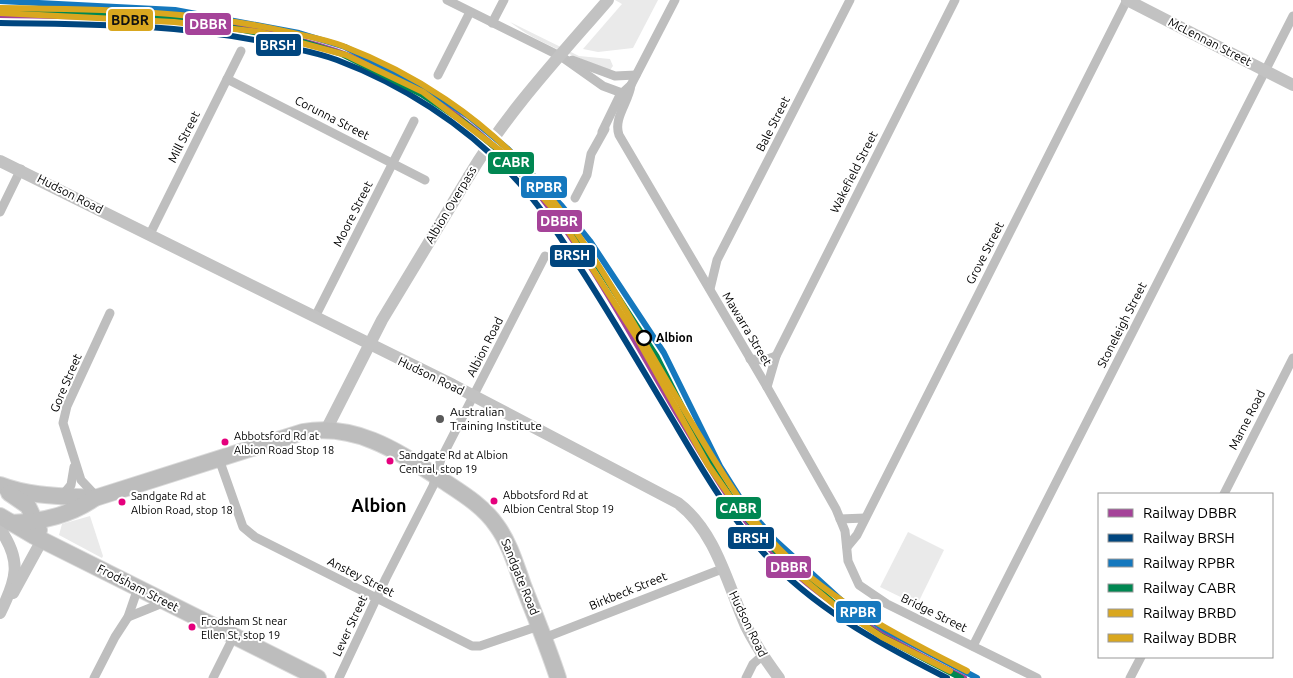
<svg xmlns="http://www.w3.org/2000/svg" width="1293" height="678" font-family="Ubuntu,sans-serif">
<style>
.green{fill:#eaeaea}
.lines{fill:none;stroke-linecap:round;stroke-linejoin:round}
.highway-casing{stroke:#dbdbdb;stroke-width:18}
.street{stroke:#bebebe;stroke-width:9}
.secondary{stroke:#c2c2c2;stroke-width:12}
.highway{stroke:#bdbdbd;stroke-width:16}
.secondary-bridge{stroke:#c2c2c2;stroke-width:12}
.rail-1-casing{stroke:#fff;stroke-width:10}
.rail-2-casing{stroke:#fff;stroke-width:10}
.rail-3-casing{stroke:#fff;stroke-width:10}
.rail-4-casing{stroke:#fff;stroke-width:10}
.rail-5-casing{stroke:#fff;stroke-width:10}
.rail-6-casing{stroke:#fff;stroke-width:10}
.rail-1{stroke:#a54399;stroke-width:6}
.rail-2{stroke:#00467f;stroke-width:6}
.rail-3{stroke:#1578be;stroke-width:6}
.rail-4{stroke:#008752;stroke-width:6}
.rail-5{stroke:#d9a71f;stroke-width:6}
.rail-6{stroke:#d9a71f;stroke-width:6}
.stop-dot{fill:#fff;stroke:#000;stroke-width:2.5}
.poi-dot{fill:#595959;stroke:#fff;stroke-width:2}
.bus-dot{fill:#e5007d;stroke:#fff;stroke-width:2}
.labels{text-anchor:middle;stroke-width:4;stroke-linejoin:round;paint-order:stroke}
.bus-label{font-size:11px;fill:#000;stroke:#fff;text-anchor:start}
.street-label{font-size:12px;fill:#000;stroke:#fff}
.stop-label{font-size:12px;font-weight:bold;fill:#000;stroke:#fff;text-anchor:start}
.poi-label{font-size:12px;fill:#000;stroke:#fff;text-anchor:start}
.district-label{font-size:18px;font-weight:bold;fill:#000;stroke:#fff}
.line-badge{stroke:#fff;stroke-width:2}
.badge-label{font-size:14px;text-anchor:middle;font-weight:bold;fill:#fff}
.pale-badge-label{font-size:14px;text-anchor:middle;font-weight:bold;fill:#111}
</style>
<rect width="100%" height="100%" fill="#fff"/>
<g class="green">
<polygon points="615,0 658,0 633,48 598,52 583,49 622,4"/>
<path d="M510 22 579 56 610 59 613 66 610 70C579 58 536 43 510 22Z"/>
<polygon points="90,516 103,556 102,558 59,535 62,524"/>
<polygon points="908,532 944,550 917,605 880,587"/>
</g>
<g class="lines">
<g class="highway-casing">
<g id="highway">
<path d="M0 485C32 497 62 496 95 498"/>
<polyline points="9,493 28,506 39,530"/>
<polyline points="0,516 34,536 318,678"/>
<path d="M11 523C40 522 71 515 95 498L303 432C356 423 397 451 439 478 460 492 483 505 497 526 510 544 516 566 523 585 535 616 548 647 558 678"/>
</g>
</g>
<g class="street">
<polyline points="447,0 562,57 603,86 622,93"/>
<polyline points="492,23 504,0"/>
<polyline points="572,60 615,76 636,75"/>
<polyline points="438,75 470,12"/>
<polyline points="227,79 425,180"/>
<path d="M631 85C629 102 613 118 619 135L767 387 836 509 845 531 848 561 859 585 887 604 1037 678"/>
<polyline points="602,132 620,95 631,85 675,0"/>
<polyline points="575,198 587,175 591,154 605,129"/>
<polyline points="0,212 21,169"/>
<polyline points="150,234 241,51"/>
<polyline points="710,289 717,260 850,0"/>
<polyline points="315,317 414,121"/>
<polyline points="750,359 765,360 776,356"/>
<polyline points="767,387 776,356 955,0"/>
<polyline points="219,459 243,527 255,537 472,646 480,646 539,626"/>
<polyline points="1224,494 1293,358"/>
<polyline points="96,496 81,480 63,423 67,406 110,313"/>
<polyline points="61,497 71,485 74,467"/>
<polyline points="840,519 865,518"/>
<polyline points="847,547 857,535 1127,0"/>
<polyline points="128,617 165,602"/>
<polyline points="544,638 722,569"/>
<polyline points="973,646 1293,16"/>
<polyline points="94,678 115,637 128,617 138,588"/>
<polyline points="213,678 234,636"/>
<polyline points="339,678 386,578 433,486 441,459 545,256"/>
<polyline points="746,678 753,664 763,655"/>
<polyline points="1130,678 1141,657"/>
</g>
<g class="secondary">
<polyline points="1127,0 1293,85"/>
<path d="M0 161 453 385 678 503C716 532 727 583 746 626 755 644 767 662 779 678"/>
<polyline points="326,430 382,320 469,176"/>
<path d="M0 529C22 561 17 579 0 613"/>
<polyline points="13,593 42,540"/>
</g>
<use href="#highway" class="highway"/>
<path class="secondary-bridge" d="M469 176C508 111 559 57 608 0"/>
<g class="rail-1-casing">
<path id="rail-1" d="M0 15C111 17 229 15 336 51 407 76 477 123 527 180 587 249 632 338 679 417 706 461 732 508 767 546 822 605 893 642 964 678"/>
</g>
<g class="rail-2-casing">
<path id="rail-2" d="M0 23C95 24 190 24 283 46 301 50 319 53 337 60 401 84 464 124 511 174 537 201 557 232 577 263 611 315 642 369 674 422 700 466 726 511 760 549 811 607 880 644 947 678"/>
</g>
<g class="rail-3-casing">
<polyline id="rail-3" points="0,1 175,10 299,33 345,47 425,88 468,116 508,149 562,206 590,241 664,353 720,466 744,504 775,540 842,601 884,629 977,678"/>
</g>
<g class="rail-4-casing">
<polyline id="rail-4" points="0,9 174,17 297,40 342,54 421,94 464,122 503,154 556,211 584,245 657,357 714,470 738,508 769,545 838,607 881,636 961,678"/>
</g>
<g class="rail-5-casing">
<path id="rail-5" d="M0 8C97 9 193 10 288 32 306 36 325 39 343 46 414 73 483 118 533 176 593 245 636 330 683 408 710 453 736 499 770 539 824 599 897 635 967 671"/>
</g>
<g class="rail-6-casing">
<polyline id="rail-6" points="0,13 174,22 260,32 346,55 423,92 502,152 556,212 637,338 708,465 738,508 802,578 837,607 882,637 950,671"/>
</g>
<use href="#rail-1" class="rail-1"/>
<use href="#rail-2" class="rail-2"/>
<use href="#rail-3" class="rail-3"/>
<use href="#rail-4" class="rail-4"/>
<use href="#rail-5" class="rail-5"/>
<use href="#rail-6" class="rail-6"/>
</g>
<circle class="stop-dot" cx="644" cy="338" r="7"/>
<circle class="poi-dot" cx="440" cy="419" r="5"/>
<g class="bus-dot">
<circle cx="225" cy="442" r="4.5"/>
<circle cx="390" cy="461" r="4.5"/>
<circle cx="494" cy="501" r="4.5"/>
<circle cx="122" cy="502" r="4.5"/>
<circle cx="192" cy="627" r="4.5"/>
</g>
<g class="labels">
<g class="bus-label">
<text x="234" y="440">Abbotsford Rd at<tspan x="234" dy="14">Albion Road Stop 18</tspan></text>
<text x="399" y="459">Sandgate Rd at Albion<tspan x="399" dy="14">Central, stop 19</tspan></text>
<text x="503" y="499">Abbotsford Rd at<tspan x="503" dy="14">Albion Central Stop 19</tspan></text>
<text x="131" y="500">Sandgate Rd at<tspan x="131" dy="14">Albion Road, stop 18</tspan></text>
<text x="201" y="625">Frodsham St near<tspan x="201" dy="14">Ellen St, stop 19</tspan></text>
</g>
<g class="street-label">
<text transform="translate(1210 42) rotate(27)" y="4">McLennan Street</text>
<text transform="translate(332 118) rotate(27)" y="4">Corunna Street</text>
<text transform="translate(773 124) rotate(-63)" y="4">Bale Street</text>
<text transform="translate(184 137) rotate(-63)" y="4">Mill Street</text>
<text transform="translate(854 172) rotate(-63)" y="4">Wakefield Street</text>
<text transform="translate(70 194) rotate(27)" y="4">Hudson Road</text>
<text transform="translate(451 205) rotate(-59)" y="4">Albion Overpass</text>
<text transform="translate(353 214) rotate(-63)" y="4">Moore Street</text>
<text transform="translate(985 253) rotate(-63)" y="4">Grove Street</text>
<text transform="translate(1122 325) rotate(-63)" y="4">Stoneleigh Street</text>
<text transform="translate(747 329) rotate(59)" y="4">Mawarra Street</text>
<text transform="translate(485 347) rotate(-63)" y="4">Albion Road</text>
<text transform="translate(431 376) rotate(26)" y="4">Hudson Road</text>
<text transform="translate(66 383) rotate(-67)" y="4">Gore Street</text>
<text transform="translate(1247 420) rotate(-63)" y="4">Marne Road</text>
<text transform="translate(361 577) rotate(27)" y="4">Anstey Street</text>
<text transform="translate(520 577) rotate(68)" y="4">Sandgate Road</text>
<text transform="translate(138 588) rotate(27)" y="4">Frodsham Street</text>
<text transform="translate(628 591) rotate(-22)" y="4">Birkbeck Street</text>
<text transform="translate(934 613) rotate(26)" y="4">Bridge Street</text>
<text transform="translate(748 624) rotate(64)" y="4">Hudson Road</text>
<text transform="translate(350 626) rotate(-65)" y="4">Lever Street</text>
</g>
<g class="stop-label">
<text x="656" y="342">Albion</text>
</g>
<g class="poi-label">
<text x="450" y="416">Australian<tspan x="450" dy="14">Training Institute</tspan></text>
</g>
<g class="district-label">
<text x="379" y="512">Albion</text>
</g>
</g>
<g class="line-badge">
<rect x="107" y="8" width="47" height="24" rx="5" fill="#d9a71f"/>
<rect x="184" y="12" width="48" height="24" rx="5" fill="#a54399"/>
<rect x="255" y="33" width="47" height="24" rx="5" fill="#00467f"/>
<rect x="487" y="151" width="48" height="24" rx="5" fill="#008752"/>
<rect x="520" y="175" width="48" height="24" rx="5" fill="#1578be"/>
<rect x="536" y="209" width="47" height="24" rx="5" fill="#a54399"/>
<rect x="549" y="244" width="47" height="24" rx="5" fill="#00467f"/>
<rect x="715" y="496" width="47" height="24" rx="5" fill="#008752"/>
<rect x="727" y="526" width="48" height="24" rx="5" fill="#00467f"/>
<rect x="765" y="555" width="47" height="24" rx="5" fill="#a54399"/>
<rect x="835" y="600" width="47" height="24" rx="5" fill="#1578be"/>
</g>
<g class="badge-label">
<text x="208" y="29">DBBR</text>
<text x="278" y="50">BRSH</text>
<text x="511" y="167">CABR</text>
<text x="544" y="192">RPBR</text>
<text x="559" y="226">DBBR</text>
<text x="572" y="260">BRSH</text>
<text x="738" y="513">CABR</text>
<text x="751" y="543">BRSH</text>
<text x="789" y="572">DBBR</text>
<text x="858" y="617">RPBR</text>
</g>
<g class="pale-badge-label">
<text x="130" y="25">BDBR</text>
</g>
<rect x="1098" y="493" width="175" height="165" fill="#ffffff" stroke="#999999"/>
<rect x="1108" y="509" width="25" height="8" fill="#a54399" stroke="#999999"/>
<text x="1143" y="518" font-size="15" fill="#000000">Railway DBBR</text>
<rect x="1108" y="534" width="25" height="8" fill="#00467f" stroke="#999999"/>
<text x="1143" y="543" font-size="15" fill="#000000">Railway BRSH</text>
<rect x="1108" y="559" width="25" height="8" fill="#1578be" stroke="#999999"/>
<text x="1143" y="568" font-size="15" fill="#000000">Railway RPBR</text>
<rect x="1108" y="584" width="25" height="8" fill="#008752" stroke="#999999"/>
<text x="1143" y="593" font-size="15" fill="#000000">Railway CABR</text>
<rect x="1108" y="609" width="25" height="8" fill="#d9a71f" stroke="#999999"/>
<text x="1143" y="618" font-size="15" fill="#000000">Railway BRBD</text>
<rect x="1108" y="634" width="25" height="8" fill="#d9a71f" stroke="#999999"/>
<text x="1143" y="643" font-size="15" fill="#000000">Railway BDBR</text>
</svg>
